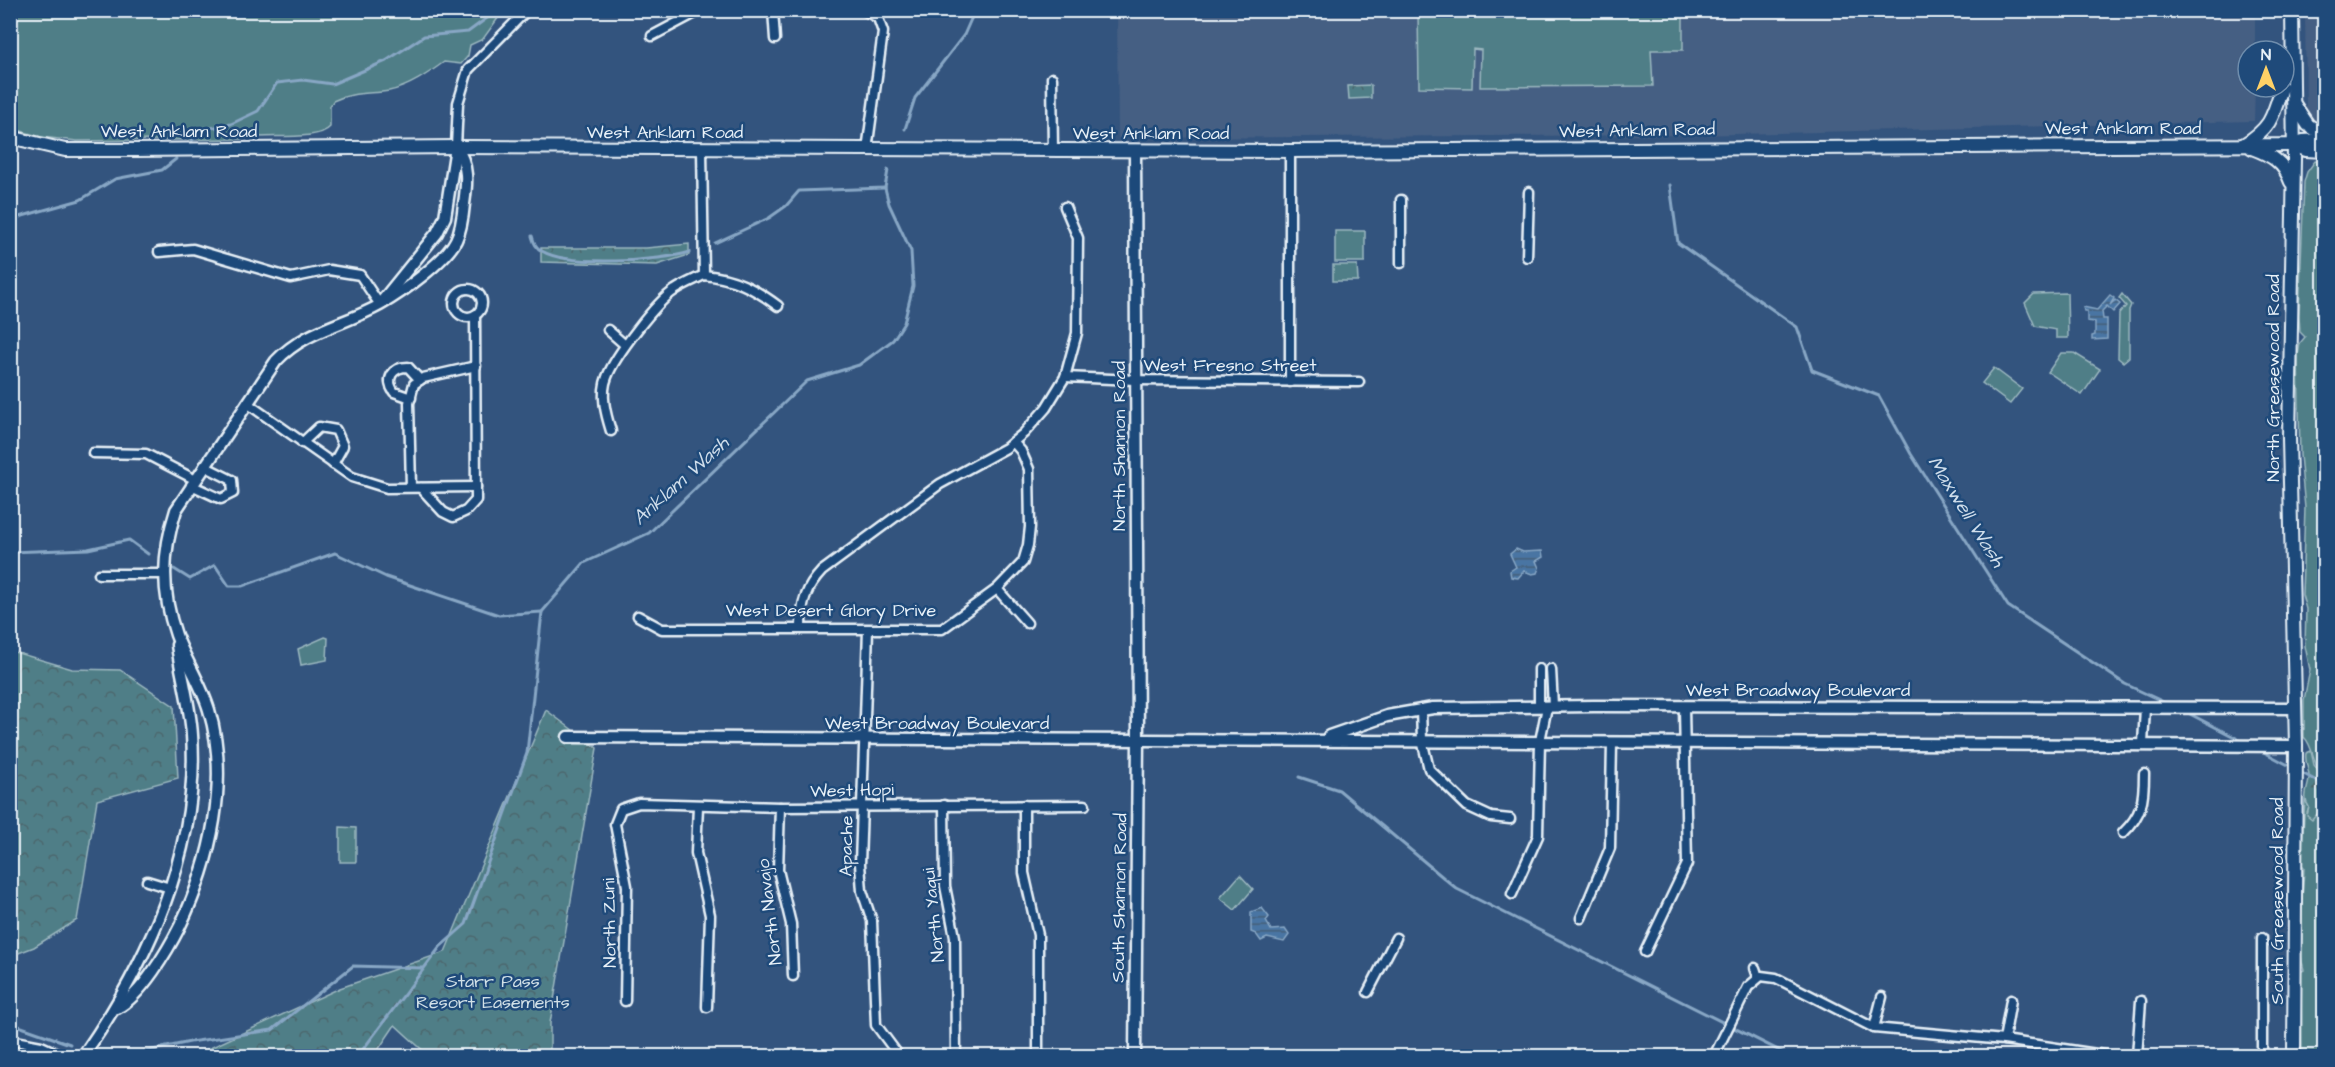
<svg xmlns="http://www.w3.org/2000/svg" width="2335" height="1067" font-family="'Architects Daughter',sans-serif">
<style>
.built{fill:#445e83}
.grass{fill:#507e87;stroke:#9cb8c0;stroke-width:1.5}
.forest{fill:url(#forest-firs);stroke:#9cb8c0;stroke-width:1.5}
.park{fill:url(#park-crowns);stroke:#9cb8c0;stroke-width:1.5}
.water{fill:url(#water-rules);stroke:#88a7c5;stroke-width:1.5}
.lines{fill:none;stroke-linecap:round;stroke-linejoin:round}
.stream{stroke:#88a7c5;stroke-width:3}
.minor-casing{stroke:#e8f1f8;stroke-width:13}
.tertiary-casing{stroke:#e8f1f8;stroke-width:15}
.secondary-casing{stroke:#e8f1f8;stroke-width:16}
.minor{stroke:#1f4a7a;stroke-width:8}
.tertiary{stroke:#1f4a7a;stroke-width:10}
.secondary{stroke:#1f4a7a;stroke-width:12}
.labels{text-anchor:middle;stroke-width:5;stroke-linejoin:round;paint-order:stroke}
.street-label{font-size:18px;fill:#e8f1f8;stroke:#1f4a7a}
.park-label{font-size:18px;fill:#d1e0e7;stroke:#1f4a7a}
.water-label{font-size:20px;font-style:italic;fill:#d0deeb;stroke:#1f4a7a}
</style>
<defs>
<pattern id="forest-firs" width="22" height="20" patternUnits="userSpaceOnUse" patternTransform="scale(1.5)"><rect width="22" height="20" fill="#507e87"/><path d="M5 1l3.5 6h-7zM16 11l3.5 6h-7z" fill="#4c666c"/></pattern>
<pattern id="park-crowns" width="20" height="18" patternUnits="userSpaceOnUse" patternTransform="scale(1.5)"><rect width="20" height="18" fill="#507e87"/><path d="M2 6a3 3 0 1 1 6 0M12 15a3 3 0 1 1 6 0" fill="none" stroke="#4c666c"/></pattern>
<pattern id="water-rules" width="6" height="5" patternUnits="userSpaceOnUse" patternTransform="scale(1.5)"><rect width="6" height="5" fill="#4875a3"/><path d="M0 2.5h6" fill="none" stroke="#475e76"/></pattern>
</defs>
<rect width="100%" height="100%" fill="#33547e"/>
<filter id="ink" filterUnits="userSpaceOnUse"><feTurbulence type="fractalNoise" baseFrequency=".0167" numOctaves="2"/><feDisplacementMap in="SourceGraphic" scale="12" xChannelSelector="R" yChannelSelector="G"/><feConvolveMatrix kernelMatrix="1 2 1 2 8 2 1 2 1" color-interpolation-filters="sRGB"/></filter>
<g filter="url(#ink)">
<g class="built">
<polygon points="1117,11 2255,11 2255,51 2248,51 2248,87 2255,87 2254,121 1697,135 1118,138"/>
<polygon points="2305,11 2324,11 2324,125 2311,123 2306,107"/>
</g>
<g class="grass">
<path d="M10 11 11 10 514 11 501 14 483 39 470 45 468 56 461 64 444 62C429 73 409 87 389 91 371 94 351 92 333 101L330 106V127C317 142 263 133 241 139L77 141 41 137 11 128Z"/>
<polygon points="1418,11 1683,11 1683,50 1651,50 1653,86 1480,87 1481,50 1473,49 1472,88 1419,87"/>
<path d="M2315 161 2324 163V778C2312 766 2315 748 2304 737V700L2310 670 2305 646 2306 609 2302 595 2305 508 2300 455 2298 356 2300 343 2305 337 2300 332 2299 315 2304 182 2307 172Z"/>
<rect x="1335" y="231" width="30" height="31"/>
<polygon points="1333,265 1357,265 1358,281 1333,281"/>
<polygon points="2067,293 2068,338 2056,338 2056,330 2035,326 2025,303 2034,294"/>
<polygon points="2122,294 2131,305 2129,310 2129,357 2123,362 2118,358 2119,314 2126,306 2119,298"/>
<polygon points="2061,353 2074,353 2100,369 2082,395 2048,372"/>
<polygon points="1994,368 2022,389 2010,404 1982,383"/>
<polygon points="325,637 328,638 327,660 301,665 298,649"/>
<path d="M2305 800 2309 807 2307 813 2317 814 2318 803 2324 800V1056H2302L2301 986 2299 982 2300 972 2304 970C2295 937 2303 902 2304 867L2301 864Z"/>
<polygon points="340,827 356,828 356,862 340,862"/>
<polygon points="1240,875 1253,889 1235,910 1220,898"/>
</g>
<path class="forest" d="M2311 751 2314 765 2324 778V800L2318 803 2319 812 2312 820 2307 816 2309 807C2302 796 2308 790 2309 779 2310 770 2304 763 2306 753Z"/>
<g class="park">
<polygon points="1371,85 1371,98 1349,99 1348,86"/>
<polygon points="689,244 689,255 657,265 541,262 541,248 646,248"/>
<polygon points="11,651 72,669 120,670 174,706 178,778 97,800 77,920 34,947 11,956"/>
<polygon points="546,710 597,748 550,1023 550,1056 429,1056 395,1025 374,1056 176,1056 195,1055 340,988 445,952"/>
</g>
<g class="water">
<polygon points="2110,295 2114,298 2110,305 2115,300 2120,304 2113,312 2107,306 2102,311 2103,319 2107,319 2107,339 2092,340 2092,336 2095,335 2095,322 2087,321 2087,311 2084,311 2083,307 2097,310"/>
<polygon points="1516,549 1523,552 1542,551 1543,557 1536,561 1539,568 1537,573 1532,574 1524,571 1518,578 1511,577 1510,571 1516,567 1510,554"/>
<polygon points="1262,908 1269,917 1266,921 1271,930 1285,929 1289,935 1284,942 1267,938 1261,941 1256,934 1251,932 1251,912"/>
</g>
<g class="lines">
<g class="stream">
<polyline points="905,129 915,98 964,35 975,10"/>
<polyline points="190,143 201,130 231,124 258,111 277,83 303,80 332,84 386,61 424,36 468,32 498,10"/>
<polyline points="1670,185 1678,243 1797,327 1812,370 1879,396 1911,454 2008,606 2125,684 2166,703"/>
<polyline points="10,224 19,217 80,200 115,179 162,170 176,159"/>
<path d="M532 236C534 243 536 248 542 251 568 267 661 261 690 252"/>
<polyline points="715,243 769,218 786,206 799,191 885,188"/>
<polyline points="10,552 88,549 129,540 148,554"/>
<polyline points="174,569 190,579 215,565 229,586 242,586 335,553 386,577 499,615 542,612"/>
<polyline points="2186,712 2244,742"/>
<polyline points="2258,749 2292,767"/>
<polyline points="2300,772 2324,785"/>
<polyline points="1299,777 1339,790 1457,889 1790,1056"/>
<polyline points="10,1023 70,1044"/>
<polyline points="103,1055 129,1055 190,1042 272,1030 353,966 423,968"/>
<polyline points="358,1056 440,947 466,924 527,753 542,612 584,563 649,533 807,381 859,365 893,340 904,323 913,286 911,251 889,204 885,188 888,170"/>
</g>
<g class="minor-casing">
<g id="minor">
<polyline points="773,10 775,39"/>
<polyline points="864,10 878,18 883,32 867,150"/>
<polyline points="652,36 701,10"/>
<polyline points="1052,78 1053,150"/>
<polyline points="456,147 458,103 468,70 527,10"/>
<polyline points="702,149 704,275"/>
<polyline points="1290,151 1290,382"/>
<polyline points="1401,200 1401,263"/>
<polyline points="159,252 193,249 291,278 329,270 360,275 380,305"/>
<polyline points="1527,257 1529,192"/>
<path d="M704 275C734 278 754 288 778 306"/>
<circle cx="468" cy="303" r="14"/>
<polyline points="608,330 625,345"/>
<polyline points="1065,377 1135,380 1359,382"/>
<path d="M411 398 394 392C385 379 392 367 408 367L420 380"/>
<polyline points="247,403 352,477 387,488 476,487"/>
<path d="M611 431C606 415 600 394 607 377 615 356 656 302 675 290 684 284 694 280 704 275"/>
<polyline points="302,443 319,427 336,430 343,446 333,464"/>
<polyline points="93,453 146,454 194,479"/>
<polyline points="191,485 221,499 233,493 232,480 204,466"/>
<polyline points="411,487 409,403 414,384 423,378 476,366"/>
<polyline points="421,488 443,512 453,517 466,511 476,500 475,315"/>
<polyline points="99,574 163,574"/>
<polyline points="997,589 1027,623"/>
<polyline points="638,616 662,629 942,629 997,589 1023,562 1028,545 1030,527 1029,469 1021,451 1013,442"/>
<path d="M801 627C801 603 806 588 822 571L940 484 1006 448 1024 433 1046 408 1065 377 1077 333 1078 238 1065 207"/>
<polyline points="868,630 860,864 862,891 872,921 876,1025 899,1056"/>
<polyline points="1539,669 1539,707"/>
<polyline points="1551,669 1553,706"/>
<polyline points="1421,709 1422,740 1429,769 1467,806 1491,817 1510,819"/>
<polyline points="2143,744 2145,708"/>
<polyline points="944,805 945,886 955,937 956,1056"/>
<polyline points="1024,805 1024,873 1038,935 1038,1056"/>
<polyline points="698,806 696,853 710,915 707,1007"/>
<polyline points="780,807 778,870 791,924 793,976"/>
<path d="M2123 833C2142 815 2144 800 2144 774"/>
<polyline points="147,881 170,888"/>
<polyline points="1512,894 1538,836 1540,741 1547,707"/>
<polyline points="1581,918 1610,848 1612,743"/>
<polyline points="2262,938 2262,1056"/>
<polyline points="1645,952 1687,864 1684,707"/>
<polyline points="1755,968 1758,977"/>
<polyline points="1368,992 1396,938"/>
<polyline points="625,1001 627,886 615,824 621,809 639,803 780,807 1085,805"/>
<polyline points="1874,1028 1882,997"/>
<polyline points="10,1040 41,1046 63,1056"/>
<polyline points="2004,1040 2011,1000"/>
<polyline points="1714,1056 1748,987 1761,976 1776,978 1874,1028 2004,1040 2110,1056"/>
<polyline points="2137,1056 2141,1001"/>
</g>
</g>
<g class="tertiary-casing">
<g id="tertiary">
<polyline points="383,300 437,233 445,217 456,147"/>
<polyline points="1329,736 1387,716 1433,708 1594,706 2295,708"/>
<polyline points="568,737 2296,746"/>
<path d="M117 1008C141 996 168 950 180 926 211 862 230 780 209 710 201 683 185 660 176 635 161 592 162 553 176 510L276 361C305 330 344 325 380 305 401 293 446 261 456 240 461 230 463 215 464 204 467 183 469 165 456 147"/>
<path d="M83 1056C147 964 200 850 192 735 190 704 181 675 177 645"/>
<polyline points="1135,1056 1138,740 1135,151"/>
</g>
</g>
<g class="secondary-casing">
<g id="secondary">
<polyline points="2292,10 2294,159 2289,438 2296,746 2294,1056"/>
<polyline points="2294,104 2308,125 2324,135"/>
<polyline points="10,137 65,150 135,150 456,147 1290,151 2294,145 2303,141 2324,140"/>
<path d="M2243 145C2271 128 2273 117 2282 87"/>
<polyline points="2294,145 2306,150 2324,151"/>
<path d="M2252 148C2271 155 2284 162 2291 182"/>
</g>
</g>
<use href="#minor" class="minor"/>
<use href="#tertiary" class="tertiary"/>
<use href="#secondary" class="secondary"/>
</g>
</g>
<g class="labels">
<g class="street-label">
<text x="2123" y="134">West Anklam Road</text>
<text transform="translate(1637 130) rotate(-1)" y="6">West Anklam Road</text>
<text x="179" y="137">West Anklam Road</text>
<text x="665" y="138">West Anklam Road</text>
<text x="1151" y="139">West Anklam Road</text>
<text x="1230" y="371">West Fresno Street</text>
<text transform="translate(2273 378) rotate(-90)" y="6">North Greasewood Road</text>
<text transform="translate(1119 446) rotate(-90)" y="6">North Shannon Road</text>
<text x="831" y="616">West Desert Glory Drive</text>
<text x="1798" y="696">West Broadway Boulevard</text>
<text x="937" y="729">West Broadway Boulevard</text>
<text transform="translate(852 790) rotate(-1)" y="6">West Hopi</text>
<text transform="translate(846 846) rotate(-89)" y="6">Apache</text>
<text transform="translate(1119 898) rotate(-89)" y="6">South Shannon Road</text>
<text transform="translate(2277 901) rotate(-90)" y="6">South Greasewood Road</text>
<text transform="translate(769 912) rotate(-97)" y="6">North Navajo</text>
<text transform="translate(933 915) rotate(-96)" y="6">North Yaqui</text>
<text transform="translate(609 923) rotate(-91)" y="6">North Zuni</text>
</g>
<g class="park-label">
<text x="493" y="987">Starr Pass<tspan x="493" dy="21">Resort Easements</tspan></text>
</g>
<g class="water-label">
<text transform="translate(680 480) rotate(-42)" y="7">Anklam Wash</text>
<text transform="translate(1967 511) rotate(58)" y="7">Maxwell Wash</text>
</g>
</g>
<rect width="2335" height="1067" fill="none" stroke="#1f4a7a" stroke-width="36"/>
<rect x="18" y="18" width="2299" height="1031" fill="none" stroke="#e8f1f8" stroke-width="2" filter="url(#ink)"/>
<g transform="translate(2266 69)"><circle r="28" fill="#1f4a7a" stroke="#6f8dac" stroke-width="1.5"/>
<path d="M0-4.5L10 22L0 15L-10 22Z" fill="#ffd166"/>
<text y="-9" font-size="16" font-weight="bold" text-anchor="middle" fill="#e8f1f8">N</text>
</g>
</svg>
